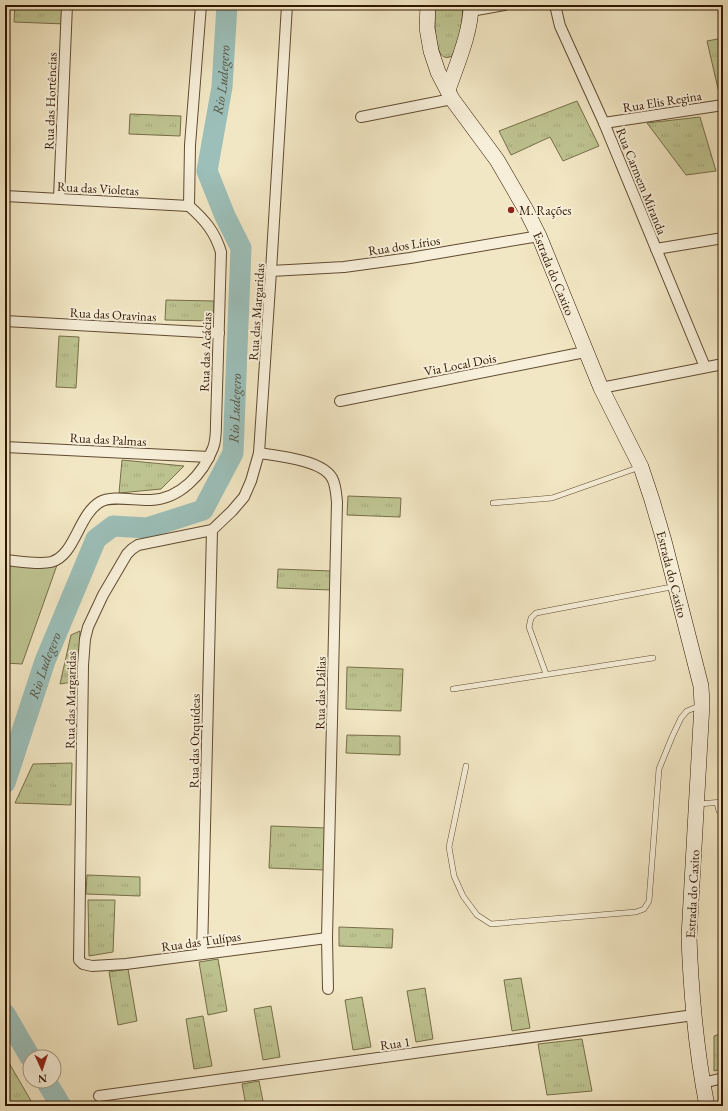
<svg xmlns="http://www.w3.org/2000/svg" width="728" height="1111" font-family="'EB Garamond',serif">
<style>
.grass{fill:url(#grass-tufts);stroke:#776e48}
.green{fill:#bec491;stroke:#776e48}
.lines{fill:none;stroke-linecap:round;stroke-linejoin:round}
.river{stroke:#9cbfb9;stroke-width:21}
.lane-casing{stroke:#604b31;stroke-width:6}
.street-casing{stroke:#604b31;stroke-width:12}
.secondary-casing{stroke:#301700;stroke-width:16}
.lane{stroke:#f7efd9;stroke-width:5}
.street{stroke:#f7efd9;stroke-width:10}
.secondary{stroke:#f7efd9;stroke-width:15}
.poi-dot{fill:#8f2418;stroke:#f7efd9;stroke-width:1.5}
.labels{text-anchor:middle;stroke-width:4;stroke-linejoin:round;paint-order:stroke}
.street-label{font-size:13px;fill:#301700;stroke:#f7efd9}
.poi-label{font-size:13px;fill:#301700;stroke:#f7efd9;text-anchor:start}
.water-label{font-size:14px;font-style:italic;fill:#565241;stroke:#f7efd9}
</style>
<defs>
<pattern id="grass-tufts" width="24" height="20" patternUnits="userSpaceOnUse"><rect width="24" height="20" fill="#bec491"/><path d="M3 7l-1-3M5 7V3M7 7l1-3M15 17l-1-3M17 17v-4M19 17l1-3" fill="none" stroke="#a4a87b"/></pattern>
</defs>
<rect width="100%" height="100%" fill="#f2e7c4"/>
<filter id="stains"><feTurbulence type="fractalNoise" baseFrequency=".005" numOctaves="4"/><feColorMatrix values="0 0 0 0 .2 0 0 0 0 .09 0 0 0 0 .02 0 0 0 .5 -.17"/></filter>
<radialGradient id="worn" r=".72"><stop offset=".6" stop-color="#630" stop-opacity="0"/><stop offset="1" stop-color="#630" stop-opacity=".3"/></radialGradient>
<g class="grass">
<polygon points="15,5 66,5 65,24 14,22"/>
<path d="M435 5H463L461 33 452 56C432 67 435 15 435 5Z"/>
<polygon points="723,38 723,93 719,93 707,41"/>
<polygon points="577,101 599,146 563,161 550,137 511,155 499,131"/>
<polygon points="130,114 181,116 180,136 129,134"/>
<polygon points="700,117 716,171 686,175 647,123"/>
<polygon points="166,300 214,301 213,321 165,320"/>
<polygon points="59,336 79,337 76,388 56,387"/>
<polygon points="122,460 184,466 161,489 119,493"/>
<polygon points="348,496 401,498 400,517 347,515"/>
<polygon points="278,569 331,571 331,590 277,588"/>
<polygon points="80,631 79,681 60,684 71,635"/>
<polygon points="347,667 403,669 401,711 346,709"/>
<polygon points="347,735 400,736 400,755 346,753"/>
<polygon points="72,763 71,805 15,803 33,764"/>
<polygon points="271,826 327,828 325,870 269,868"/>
<polygon points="87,875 140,877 140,896 86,894"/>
<polygon points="88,900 115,900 113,952 89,956"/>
<polygon points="339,927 393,929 392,948 339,946"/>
<polygon points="218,959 227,1011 208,1015 199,962"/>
<polygon points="128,969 137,1021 118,1025 109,972"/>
<polygon points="521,978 530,1028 512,1031 504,980"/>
<polygon points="425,988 433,1039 416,1042 407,991"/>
<polygon points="362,997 371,1047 353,1050 345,1000"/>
<polygon points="271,1006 280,1057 263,1060 254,1009"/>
<polygon points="203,1016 212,1066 194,1069 186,1019"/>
<polygon points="723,1033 723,1069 714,1071 714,1036"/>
<polygon points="582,1039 592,1091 547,1095 538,1044"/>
<polygon points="5,1056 34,1106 5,1106"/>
<polygon points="259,1081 264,1106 246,1106 242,1084"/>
</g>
<polygon class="green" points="5,563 57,565 22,664 5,663"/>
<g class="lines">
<g class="river">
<path id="s1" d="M5 783 45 661 96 539 113 526 147 528 203 510 233 453 241 248 225 216 207 171 222 87 227 5"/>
<polyline points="5,1014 30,1057"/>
<polyline points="46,1081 61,1106"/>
</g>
<g class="lane-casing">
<g id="lane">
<polyline points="493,503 552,498 640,467"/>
<polyline points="546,674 529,627 531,618 536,613 666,588 674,587"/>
<polyline points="453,689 653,658"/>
<polyline points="466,766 449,847 454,876 463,896 477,915 491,924 636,912 644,909 649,901 659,769 672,737 681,718 687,711 699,706"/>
<polyline points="717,803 719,811 723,815"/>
<polyline points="698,804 723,802"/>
</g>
</g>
<g class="street-casing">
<g id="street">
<polyline points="287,5 271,271 259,453 251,481 244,497 232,511 212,530 138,545 132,549 127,554 103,595 88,627 85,639 83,665 79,960 83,964 92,966 126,964 327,938"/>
<polyline points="555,5 560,26 604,123 705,367"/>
<polyline points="471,11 504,5"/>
<polyline points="361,117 452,99"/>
<polyline points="604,123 723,105"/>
<polyline points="5,196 189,206"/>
<polyline points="59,198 67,5"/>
<polyline points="656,249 723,238"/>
<polyline points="271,271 344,267 410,258 539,236"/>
<polyline points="5,321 219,333"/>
<polyline points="601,388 723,364"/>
<polyline points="340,401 585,352"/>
<polyline points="5,447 209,457"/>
<path d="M259 453C278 456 322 460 332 478 336 485 336 494 337 502L327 938 328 989"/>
<path d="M5 560C18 561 38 565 51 562 75 556 78 515 100 502 112 495 136 501 151 500 180 499 203 474 213 448 216 441 216 432 216 424L221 252C215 232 205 220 189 206L190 145 201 5"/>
<polyline points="202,954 212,530"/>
<polyline points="703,1083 723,1078"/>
<polyline points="99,1096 694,1015"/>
</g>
</g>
<g class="secondary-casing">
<g id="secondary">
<path id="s2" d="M428 5 427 28 431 51 438 72 452 99 497 160 526 210 539 236 601 388 641 467 652 500 664 541 701 686 702 704 689 937C691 993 696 1050 707 1106"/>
<path d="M448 90C457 64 471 32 471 5"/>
</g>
</g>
<use href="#lane" class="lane"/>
<use href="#street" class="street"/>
<use href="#secondary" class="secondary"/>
</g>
<circle class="poi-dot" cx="511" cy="210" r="4"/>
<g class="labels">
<g class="street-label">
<text transform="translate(50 101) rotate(-88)" y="5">Rua das Hortências</text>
<text transform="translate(662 101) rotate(-9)" y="5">Rua Elis Regina</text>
<text transform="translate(642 181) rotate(68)" y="5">Rua Carmem Miranda</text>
<text transform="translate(98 188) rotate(3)" y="5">Rua das Violetas</text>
<text transform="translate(404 245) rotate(-9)" y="5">Rua dos Lírios</text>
<text dy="5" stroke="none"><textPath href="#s2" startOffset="302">Estrada do Caxito</textPath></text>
<text transform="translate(256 312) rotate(-86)" y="5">Rua das Margaridas</text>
<text transform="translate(113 314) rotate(3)" y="5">Rua das Oravinas</text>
<text transform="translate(205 352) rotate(-88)" y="5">Rua das Acácias</text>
<text transform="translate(460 364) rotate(-11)" y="5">Via Local Dois</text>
<text transform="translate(108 439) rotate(3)" y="5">Rua das Palmas</text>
<text dy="5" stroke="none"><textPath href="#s2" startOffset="626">Estrada do Caxito</textPath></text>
<text transform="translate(320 693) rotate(-89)" y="5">Rua das Dálias</text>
<text transform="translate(70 700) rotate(-89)" y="5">Rua das Margaridas</text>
<text transform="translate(194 741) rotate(-89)" y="5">Rua das Orquídeas</text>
<text transform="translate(692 894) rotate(-87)" y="5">Estrada do Caxito</text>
<text transform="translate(201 941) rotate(-8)" y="5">Rua das Tulípas</text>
<text transform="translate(395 1043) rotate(-8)" y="5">Rua 1</text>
</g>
<g class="poi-label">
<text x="519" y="215">M. Rações</text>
</g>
<g class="water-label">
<text dy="5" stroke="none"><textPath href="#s1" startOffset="821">Rio Ludegero</textPath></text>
<text dy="5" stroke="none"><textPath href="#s1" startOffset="484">Rio Ludegero</textPath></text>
<text dy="5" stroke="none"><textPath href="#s1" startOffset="124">Rio Ludegero</textPath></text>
</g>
</g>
<rect width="728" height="1111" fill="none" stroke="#f2e7c4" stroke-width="20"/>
<rect x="6" y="6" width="716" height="1099" fill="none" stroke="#301700" stroke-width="2"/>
<rect x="10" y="10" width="708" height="1091" fill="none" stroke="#301700"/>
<g transform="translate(42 1069) rotate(177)"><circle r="19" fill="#f7efd9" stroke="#a79982"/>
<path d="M0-3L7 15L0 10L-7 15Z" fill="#8f2418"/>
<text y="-6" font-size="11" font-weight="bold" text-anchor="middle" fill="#301700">N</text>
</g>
<rect width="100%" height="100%" filter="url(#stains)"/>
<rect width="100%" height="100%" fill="url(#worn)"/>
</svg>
